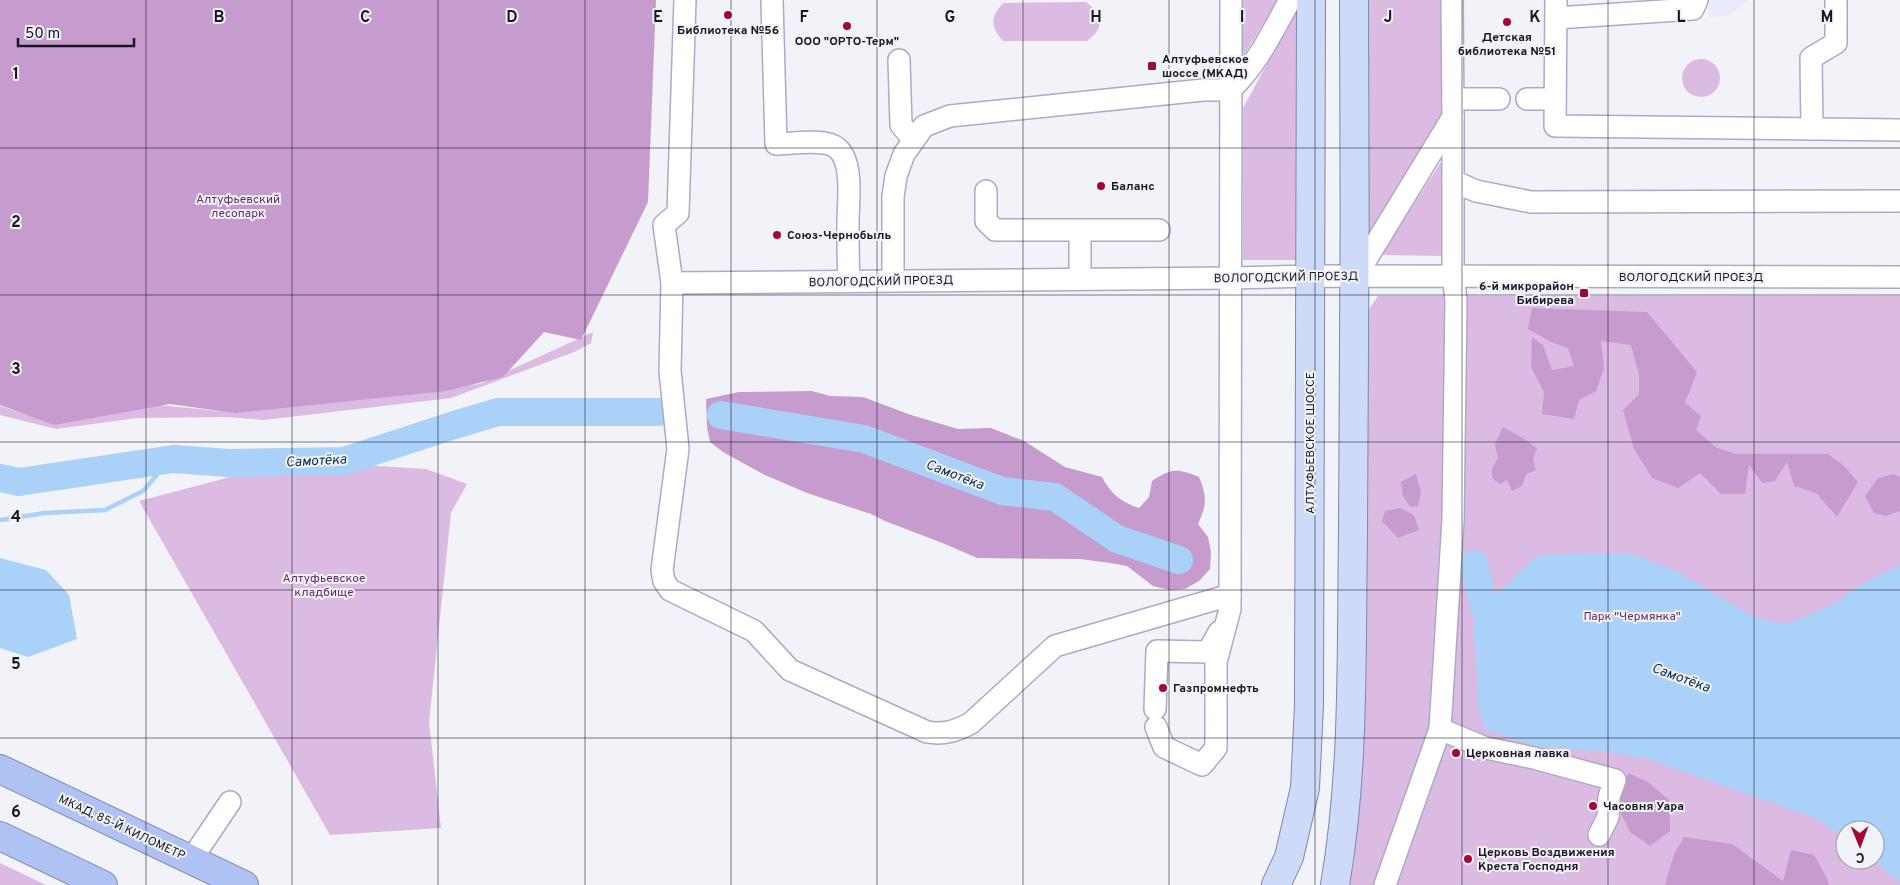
<svg xmlns="http://www.w3.org/2000/svg" width="1900" height="885" font-family="Overpass,sans-serif">
<style>
.built{fill:#e9eafb}
.green{fill:#dcbbe3;fill-rule:evenodd}
.forest{fill:#c69bce}
.water{fill:#aad1f7}
.lines{fill:none;stroke-linecap:round;stroke-linejoin:round}
.stream{stroke:#aad1f7;stroke-width:4.5}
.river{stroke:#aad1f7;stroke-width:28}
.minor-casing{stroke:#aaaacb;stroke-width:24}
.major-casing{stroke:#7a87ab;stroke-width:30}
.highway-casing{stroke:#7a87ab;stroke-width:30}
.minor{stroke:#fff;stroke-width:21}
.major{stroke:#cedbf8;stroke-width:28}
.highway{stroke:#aec3f4;stroke-width:28}
.grid{fill:none;stroke:#181824;stroke-width:1;stroke-opacity:0.55}
.poi-dot{fill:#a40634;stroke:#f2f2f9;stroke-width:2}
.labels{text-anchor:middle;stroke-width:4;stroke-linejoin:round;paint-order:stroke}
.poi-label{font-size:12px;font-weight:bold;fill:#181824;stroke:#f2f2f9;text-anchor:start}
.park-label{font-size:12px;fill:#612d6b;stroke:#f2f2f9}
.street-label{font-size:12px;fill:#181824;stroke:#f2f2f9}
.water-label{font-size:14px;font-style:italic;fill:#0c3150;stroke:#f2f2f9}
.grid-label{font-size:16px;text-anchor:middle;font-weight:bold;fill:#181824;stroke:#f2f2f9;stroke-width:4;stroke-linejoin:round;paint-order:stroke}
</style>
<rect width="100%" height="100%" fill="#f2f2f9"/>
<polygon class="built" points="1708,0 1749,0 1728,16 1709,17"/>
<g class="green">
<polygon points="1242,0 1278,0 1242,58"/>
<polygon points="1367,0 1444,0 1444,114 1368,235"/>
<path d="M1086 2C1103 15 1105 28 1087 41H1003C990 26 990 18 1003 3Z"/>
<polygon points="1301,2 1301,260 1243,260 1243,108"/>
<circle cx="1701" cy="78" r="19"/>
<polygon points="1443,159 1443,256 1381,255"/>
<path d="M1378 296H1900V885H1349L1354 861 1361 789 1369 309ZM1845 830H1875V860H1845Z"/>
<polygon points="593,332 591,343 574,352 451,398 264,420 226,417 137,418 56,429 0,415 0,406 55,423 158,405 220,411 253,410 480,384"/>
<polygon points="347,464 426,469 467,484 451,513 429,722 441,828 330,835 139,501 253,471"/>
<polygon points="0,863 46,885 0,885"/>
</g>
<g class="forest">
<polygon points="0,0 656,0 648,202 581,340 544,332 503,377 446,391 235,413 170,404 54,425 0,405"/>
<polygon points="1532,308 1647,312 1697,372 1685,403 1701,416 1696,430 1717,448 1736,454 1828,454 1843,465 1858,482 1837,517 1816,493 1794,486 1787,462 1775,481 1762,483 1749,465 1745,494 1721,494 1700,473 1678,488 1652,478 1634,449 1623,410 1639,394 1639,375 1631,345 1601,341 1604,368 1596,391 1579,400 1574,419 1542,414 1544,392 1531,367 1532,337 1543,345 1552,370 1574,366 1568,348 1551,342 1528,329"/>
<path d="M812 391 830 396 863 397 911 415 958 429 991 428 1024 441 1065 467 1102 477C1111 494 1121 502 1139 508L1149 497 1152 481C1171 468 1178 468 1199 477 1207 497 1207 504 1198 524L1208 537 1211 552 1210 569 1199 581 1185 589 1170 590 1153 586 1127 566 1110 563 1080 559 977 558 945 544 885 521 871 514 807 493 765 475 723 452 710 442 707 427 706 399 739 392Z"/>
<path d="M1503 427C1515 434 1527 439 1537 449L1533 459 1536 470 1526 474 1522 486 1512 491 1507 480 1500 484 1492 478V469L1498 458 1495 444Z"/>
<polygon points="1416,474 1421,493 1418,506 1410,507 1403,496 1401,482"/>
<polygon points="1893,474 1900,477 1900,511 1886,516 1874,513 1865,496 1878,478"/>
<polygon points="1400,508 1414,515 1419,530 1398,538 1382,521 1385,511"/>
<polygon points="1628,773 1648,782 1669,800 1670,831 1650,846 1630,832 1618,808"/>
<polygon points="1684,837 1732,844 1783,881 1791,850 1814,855 1827,878 1829,885 1665,885 1674,854"/>
</g>
<g class="water">
<polygon points="1624,553 1636,555 1677,572 1757,618 1788,624 1837,602 1860,585 1900,565 1900,883 1872,860 1875,860 1875,830 1845,830 1845,838 1813,817 1639,756 1636,757 1600,751 1540,747 1486,730 1479,713 1473,619 1484,606 1538,555"/>
<polygon points="0,558 46,570 69,595 77,639 28,657 0,648"/>
</g>
<g class="lines">
<polyline class="stream" points="0,520 45,513 105,510 143,491 156,476"/>
<g class="river">
<polyline points="721,415 864,439 1002,491 1055,497 1117,539 1179,560"/>
<polyline points="0,478 19,482 173,459 229,463 344,461 451,426 498,412 658,412"/>
<polyline points="1474,564 1484,606 1520,619"/>
</g>
<g class="minor-casing">
<g id="minor">
<path d="M685 0 678 213 664 225 672 283 670 371 678 449 662 570 664 581 670 590 754 631 790 670 927 732C944 735 956 731 971 723L1055 646 1230 595"/>
<path d="M772 0 776 144C791 144 825 138 837 148 854 162 848 202 848 222 848 242 848 261 849 281"/>
<polyline points="1556,0 1555,126 1900,130"/>
<polyline points="1556,18 1693,9 1697,0"/>
<polyline points="899,60 901,125 914,140"/>
<polyline points="1453,99 1499,99"/>
<polyline points="1527,99 1555,99"/>
<polyline points="1812,129 1811,58 1836,43 1836,0"/>
<polyline points="1453,181 1476,191 1531,202 1900,201"/>
<polyline points="986,191 986,221 995,230 1080,230"/>
<polyline points="1356,276 1453,117 1452,0"/>
<polyline points="1080,279 1080,230 1159,230"/>
<path d="M893 280V197L896 176 904 154 924 126 950 116 1203 90H1230C1257 65 1272 32 1290 0"/>
<polyline points="672,283 1231,278 1311,276 1900,277"/>
<polyline points="1155,709 1157,651 1208,652 1219,632"/>
<polyline points="1156,727 1164,747 1202,765 1216,748 1216,662 1230,609 1231,0"/>
<polyline points="1440,729 1486,748 1534,758 1615,780 1609,797 1608,817 1599,835"/>
<polyline points="191,860 230,802"/>
<polyline points="1385,885 1440,729 1453,520 1456,300 1453,276 1453,117"/>
</g>
</g>
<g class="major-casing">
<g id="major">
<polyline points="1276,885 1289,857 1305,788 1309,705 1311,0"/>
<path d="M1335 885C1355 769 1351 651 1353 534 1355 356 1355 178 1354 0"/>
</g>
</g>
<g class="highway-casing">
<g id="highway">
<polyline points="0,769 244,885"/>
<polyline points="0,836 103,885"/>
</g>
</g>
<use href="#minor" class="minor"/>
<use href="#major" class="major"/>
<use href="#highway" class="highway"/>
</g>
<path class="grid" d="M146 0V885M292 0V885M438 0V885M585 0V885M731 0V885M877 0V885M1023 0V885M1169 0V885M1315 0V885M1462 0V885M1608 0V885M1754 0V885M0 148H1900M0 295H1900M0 442H1900M0 590H1900M0 738H1900"/>
<g class="poi-dot">
<circle cx="728" cy="15" r="5"/>
<circle cx="1507" cy="22" r="5"/>
<circle cx="847" cy="26" r="5"/>
<rect x="1147" y="61" width="10" height="10" rx="2.5"/>
<circle cx="1101" cy="186" r="5"/>
<circle cx="777" cy="235" r="5"/>
<rect x="1579" y="288" width="10" height="10" rx="2.5"/>
<circle cx="1163" cy="688" r="5"/>
<circle cx="1456" cy="753" r="5"/>
<circle cx="1593" cy="806" r="5"/>
<circle cx="1468" cy="859" r="5"/>
</g>
<g class="labels">
<g class="poi-label">
<text x="728" y="34" text-anchor="middle">Библиотека №56</text>
<text x="1507" y="41" text-anchor="middle">Детская<tspan x="1507" dy="14">библиотека №51</tspan></text>
<text x="847" y="45" text-anchor="middle">ООО "ОРТО-Терм"</text>
<text x="1162" y="63">Алтуфьевское<tspan x="1162" dy="14">шоссе (МКАД)</tspan></text>
<text x="1111" y="190">Баланс</text>
<text x="787" y="239">Союз-Чернобыль</text>
<text x="1574" y="290" text-anchor="end">6-й микрорайон<tspan x="1574" dy="14">Бибирева</tspan></text>
<text x="1173" y="692">Газпромнефть</text>
<text x="1466" y="757">Церковная лавка</text>
<text x="1603" y="810">Часовня Уара</text>
<text x="1478" y="856">Церковь Воздвижения<tspan x="1478" dy="14">Креста Господня</tspan></text>
</g>
<g class="park-label">
<text x="238" y="203">Алтуфьевский<tspan x="238" dy="14">лесопарк</tspan></text>
<text x="324" y="582">Алтуфьевское<tspan x="324" dy="14">кладбище</tspan></text>
<text x="1632" y="620">Парк "Чермянка"</text>
</g>
<g class="street-label">
<text transform="translate(1286 277) rotate(-1)" y="4">ВОЛОГОДСКИЙ ПРОЕЗД</text>
<text x="1691" y="281">ВОЛОГОДСКИЙ ПРОЕЗД</text>
<text transform="translate(881 281) rotate(-1)" y="4">ВОЛОГОДСКИЙ ПРОЕЗД</text>
<text transform="translate(1310 443) rotate(-90)" y="4">АЛТУФЬЕВСКОЕ ШОССЕ</text>
<text transform="translate(122 827) rotate(25)" y="4">МКАД, 85-Й КИЛОМЕТР</text>
</g>
<g class="water-label">
<text transform="translate(316 460) rotate(-3)" y="5">Самотёка</text>
<text transform="translate(955 474) rotate(21)" y="5">Самотёка</text>
<text transform="translate(1681 677) rotate(20)" y="5">Самотёка</text>
</g>
</g>
<g class="grid-label">
<text x="219" y="22">B</text>
<text x="365" y="22">C</text>
<text x="512" y="22">D</text>
<text x="658" y="22">E</text>
<text x="804" y="22">F</text>
<text x="950" y="22">G</text>
<text x="1096" y="22">H</text>
<text x="1242" y="22">I</text>
<text x="1388" y="22">J</text>
<text x="1535" y="22">K</text>
<text x="1681" y="22">L</text>
<text x="1827" y="22">M</text>
<text x="16" y="79">1</text>
<text x="16" y="227">2</text>
<text x="16" y="374">3</text>
<text x="16" y="522">4</text>
<text x="16" y="669">5</text>
<text x="16" y="817">6</text>
</g>
<g transform="translate(1860 845) rotate(179)"><circle r="24" fill="#f2f2f9" stroke="#9b9ba4"/>
<path d="M0-4L9 19L0 12L-9 19Z" fill="#a40634"/>
<text y="-8" font-size="14" font-weight="bold" text-anchor="middle" fill="#181824">С</text>
</g>
<path d="M18 38v8h116v-8" fill="none" stroke="#181824" stroke-width="2.5"/>
<text x="25" y="38" font-size="15" fill="#181824" stroke="#f2f2f9" stroke-width="4" paint-order="stroke">50 m</text>
</svg>
